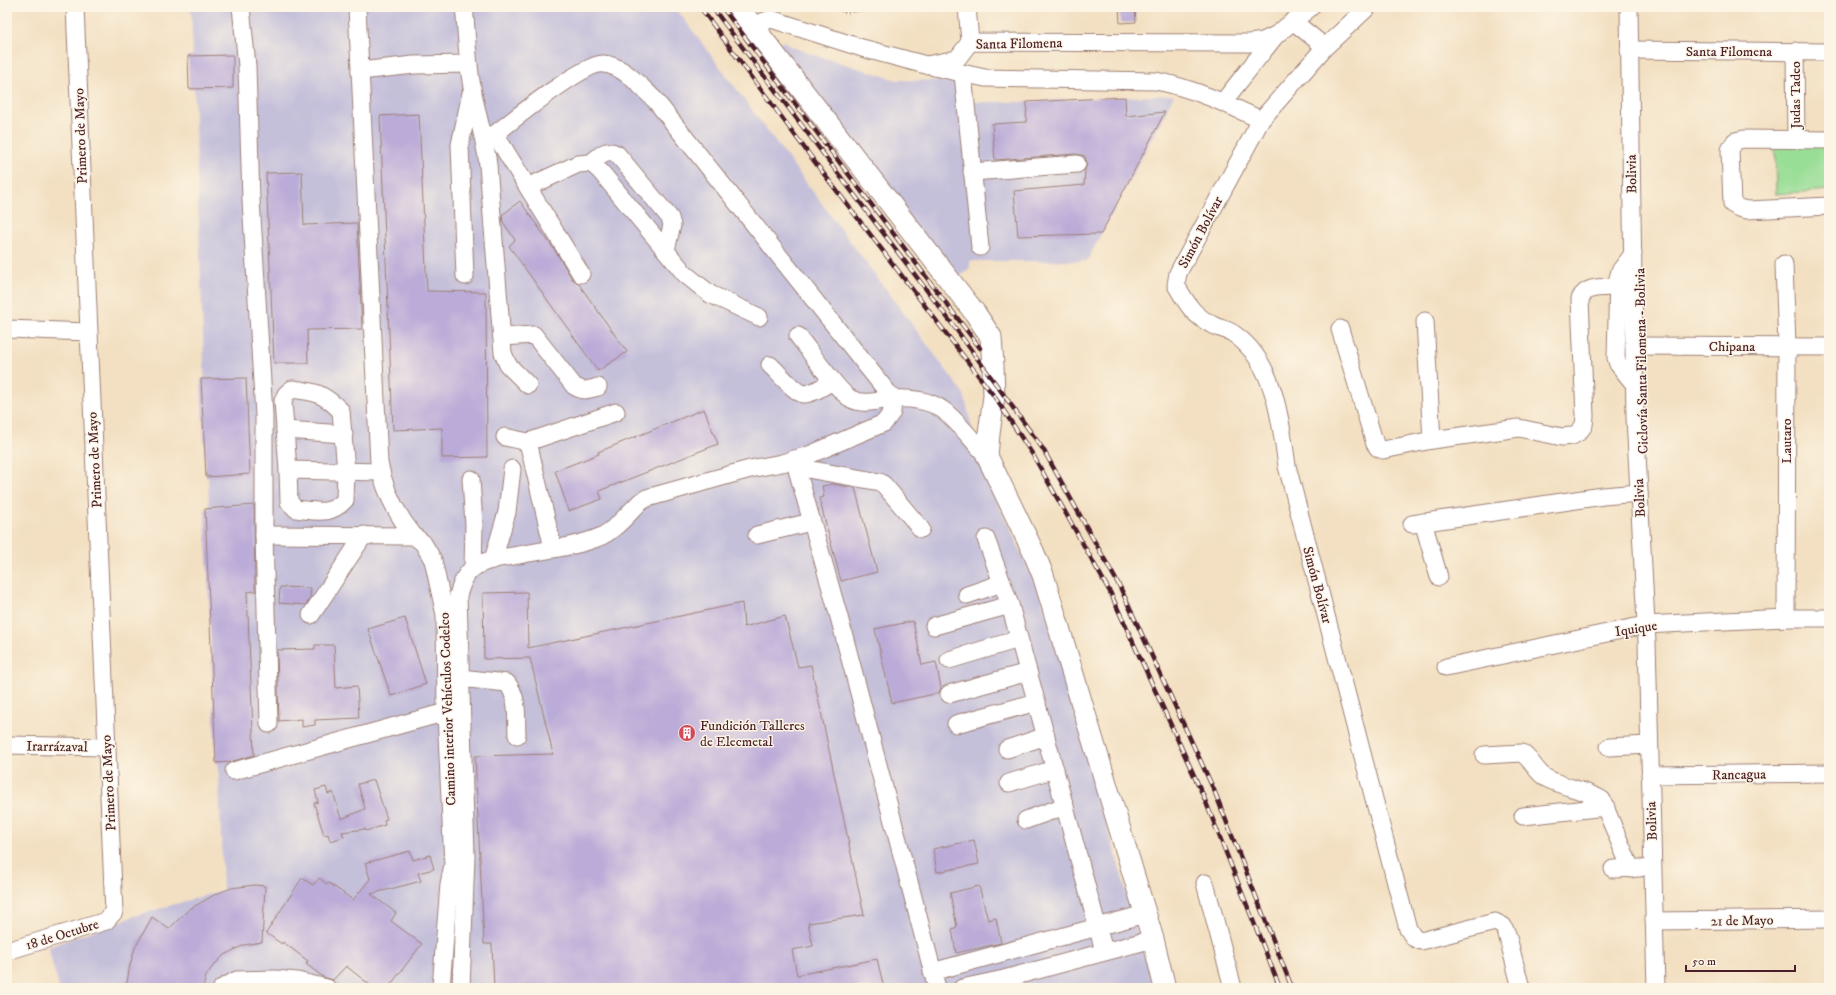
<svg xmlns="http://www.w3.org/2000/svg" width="1836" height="995" font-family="'IM FELL DW Pica',serif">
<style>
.industrial{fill:#c5c0da}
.green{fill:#99de96;stroke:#727e60}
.building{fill:#bbabd8}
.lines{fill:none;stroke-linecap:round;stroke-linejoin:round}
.minor-casing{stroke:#9e8076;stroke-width:19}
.major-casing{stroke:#9e8076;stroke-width:23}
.path{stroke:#9e8076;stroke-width:2.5;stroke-dasharray:1 3;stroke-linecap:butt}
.minor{stroke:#fff;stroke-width:17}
.major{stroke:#fff;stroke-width:21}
.rail-casing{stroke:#4a1f2b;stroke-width:4.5}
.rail{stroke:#fcf5e5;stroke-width:3;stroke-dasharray:9;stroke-linecap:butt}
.labels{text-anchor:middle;stroke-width:3;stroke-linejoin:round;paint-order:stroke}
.street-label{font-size:14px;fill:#4a1f2b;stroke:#fcf5e5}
.poi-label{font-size:14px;fill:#4a1f2b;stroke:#fcf5e5;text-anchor:start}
</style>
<rect width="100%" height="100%" fill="#fcf5e5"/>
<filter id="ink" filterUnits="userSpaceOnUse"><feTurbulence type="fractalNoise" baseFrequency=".025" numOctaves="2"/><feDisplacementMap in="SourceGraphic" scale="8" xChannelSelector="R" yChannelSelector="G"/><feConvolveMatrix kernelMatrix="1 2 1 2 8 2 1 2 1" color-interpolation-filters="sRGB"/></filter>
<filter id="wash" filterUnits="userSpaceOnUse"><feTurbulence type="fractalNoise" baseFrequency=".012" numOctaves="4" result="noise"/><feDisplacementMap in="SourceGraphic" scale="16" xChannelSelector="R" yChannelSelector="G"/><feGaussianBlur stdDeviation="0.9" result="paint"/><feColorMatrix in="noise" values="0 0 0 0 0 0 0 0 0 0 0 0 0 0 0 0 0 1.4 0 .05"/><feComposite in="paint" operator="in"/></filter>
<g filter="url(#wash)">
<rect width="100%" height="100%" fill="#f3e0c2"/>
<g class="industrial">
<polygon points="191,7 675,7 964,394 981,466 1042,598 1154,988 59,988 48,947 135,916 223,890"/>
<polygon points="785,41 790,46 812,54 897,80 955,81 958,82 961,102 1027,102 1174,95 1087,261 970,261 970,268 956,280 778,46 780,43"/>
</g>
<polygon class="green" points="1775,142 1829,142 1829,190 1776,194"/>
<g id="blocks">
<g class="building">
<polygon points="1119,7 1135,7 1136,22 1120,23"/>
<polygon points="233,55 233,88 189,89 188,56"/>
<polygon points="1125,97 1126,116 1165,112 1101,234 1018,236 1014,191 1084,185 1085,170 1087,163 1085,156 1076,154 995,160 992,124 1026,122 1027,102"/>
<polygon points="419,114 427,291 486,292 487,457 442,458 442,428 393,430 380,116"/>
<polygon points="302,172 304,225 357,223 362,329 307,330 308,363 274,363 266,173"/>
<polygon points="520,201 556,252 572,279 578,283 627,352 598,371 509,246 515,240 503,222 502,215"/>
<polygon points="246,378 250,474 206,477 201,379"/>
<polygon points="704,409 718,444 599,491 602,499 569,511 555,471 599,454 598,452"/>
<polygon points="832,484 855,488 877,572 841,581 819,498 824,497 822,486"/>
<polygon points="254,505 255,591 247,592 254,755 230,762 216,763 205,509"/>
<polygon points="280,587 311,588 310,598 306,605 279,603"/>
<polygon points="527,592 528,648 742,603 744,627 785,616 798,667 811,665 864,915 808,923 813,946 792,950 797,975 877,959 884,988 494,988 492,944 484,944 475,756 553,754 530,658 484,659 483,593"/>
<polygon points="405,618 426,684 391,696 368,629"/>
<polygon points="913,621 922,665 936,662 941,688 939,693 892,703 875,629"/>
<polygon points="315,645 334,645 336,688 357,686 359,718 315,720 315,725 302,727 302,719 279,721 277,650 315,649"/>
<polygon points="374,780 387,819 384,820 385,825 366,831 365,829 342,832 344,837 330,841 328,834 324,835 314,803 318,802 315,790 326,787 328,794 333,792 341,819 365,809 358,784"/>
<polygon points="974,840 979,864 937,872 933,849"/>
<polygon points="410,851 413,860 430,855 434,869 418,873 421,881 371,894 396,913 391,921 422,944 388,988 374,988 346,966 333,980 323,977 306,964 308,961 283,942 282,944 266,933 302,878 313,885 319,878 327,884 329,883 353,900 370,879 365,863"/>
<polygon points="255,885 265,886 262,942 244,945 224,955 213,966 206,976 203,988 126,988 130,965 135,948 152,917 169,929 188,910 214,895 231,888"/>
<polygon points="979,886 988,920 996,918 1001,943 956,953 952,929 957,927 950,893"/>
</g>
</g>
</g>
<g filter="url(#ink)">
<use href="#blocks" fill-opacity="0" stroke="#9e8076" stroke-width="1"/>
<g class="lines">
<g class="minor-casing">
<g id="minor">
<polyline points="241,7 247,66 251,200 264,415 264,535 269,724"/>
<path d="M357 7 379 463C384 489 397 515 414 536"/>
<path d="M464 7C467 34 467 60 472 87 476 113 485 138 488 165L503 353 508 365 528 385"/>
<polyline points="967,7 970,42"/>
<path d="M1368 7 1325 47 1261 120 1178 273 1176 285C1187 304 1194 317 1215 326 1221 329 1229 330 1234 334 1275 362 1281 422 1287 466L1408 929 1414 938 1421 941 1495 922 1503 926 1507 934 1521 988"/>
<polyline points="1629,7 1635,417 1647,642 1656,988"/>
<polyline points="1294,22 1325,47"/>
<polyline points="754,28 762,22 771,19 862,48 926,65 957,59 970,42 1250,43 1263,41 1276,35"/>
<polyline points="1629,50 1829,52"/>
<polyline points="1795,51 1796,139"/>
<path d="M934 67 985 78 1156 81C1193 88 1227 104 1261 120"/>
<polyline points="360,71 414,65 468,64"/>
<polyline points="963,74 980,247"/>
<polyline points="1223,102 1276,35 1311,7"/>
<polyline points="495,134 581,274"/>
<polyline points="1829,140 1744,139 1735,141 1730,150 1732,204 1739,208 1747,210 1829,206"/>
<path d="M591 163C601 155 605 148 617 154L670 218 672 225 666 250"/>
<polyline points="972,172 1077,164"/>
<polyline points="528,187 578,164 591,163 601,172 685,274 710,294 759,317"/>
<polyline points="1633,254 1620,271 1618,278 1616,358 1618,364 1635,385"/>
<polyline points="1784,264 1787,346 1786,618"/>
<polyline points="465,276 460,145 471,93"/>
<polyline points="1425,321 1432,440"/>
<polyline points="7,329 88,332"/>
<path d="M1340 329 1375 444 1378 448 1383 450 1432 440 1519 428 1562 437 1572 436 1579 432 1584 425 1585 416 1580 299C1586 285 1603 288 1617 287"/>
<path d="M798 336C810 351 837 391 851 399 865 406 878 400 893 399 909 398 930 400 943 410 959 422 973 442 987 456"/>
<path d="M502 337 534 335 574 386C583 392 588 390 598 387"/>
<polyline points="1634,346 1829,347"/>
<path d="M770 365C777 371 795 393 804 394 813 394 825 385 833 381"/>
<path d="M292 389C316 392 323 393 341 411L346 471 345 500C330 516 316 511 296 509L289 502 288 470 283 401 286 394Z"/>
<polyline points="285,430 344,434"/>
<polyline points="505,437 528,442 616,412"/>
<polyline points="528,442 553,548"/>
<polyline points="794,459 839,617 937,988"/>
<polyline points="796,467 880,482 885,486 921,529"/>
<polyline points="288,470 381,472"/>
<polyline points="471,479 474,525 473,568"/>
<polyline points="1423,522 1439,577"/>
<polyline points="1412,524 1603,496 1639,493"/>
<polyline points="264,535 414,536 423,543 433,560 445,615 446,712 453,865 449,884 441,988"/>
<polyline points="757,535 811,522"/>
<polyline points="986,539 1010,605 1104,951"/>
<polyline points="493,560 507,512 512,469"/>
<polyline points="967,595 1002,583"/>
<polyline points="311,615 364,535"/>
<polyline points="934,626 1010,605"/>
<polyline points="949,660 1019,639"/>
<polyline points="1446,667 1645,625 1786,618 1829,618"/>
<path d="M460 678 507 683C519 698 516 717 517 735"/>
<polyline points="949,694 1028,672"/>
<polyline points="956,724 1037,702"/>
<polyline points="7,745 106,747"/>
<polyline points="1609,747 1649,745"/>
<polyline points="1007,749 1046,736"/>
<path d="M1484 755 1522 753C1532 760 1536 772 1546 778 1564 788 1585 789 1602 800L1631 869"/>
<polyline points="234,771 446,712"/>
<polyline points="1650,775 1829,773"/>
<polyline points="1009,783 1055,769"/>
<polyline points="1523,816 1606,807"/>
<polyline points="1026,820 1065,806"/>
<polyline points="1613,869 1640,868"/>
<polyline points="1205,883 1233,988"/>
<polyline points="1654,921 1829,919"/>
<polyline points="7,951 106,921 114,912 75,7"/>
<polyline points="932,972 1145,914"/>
<polyline points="222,988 237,980 275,979 297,981 327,988"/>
<path d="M461 988 466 856 458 595C461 586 464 575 472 569 483 560 500 558 513 556 542 550 574 548 602 536 616 529 629 513 640 502L647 498 750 469 782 463 809 455 884 423 892 412 893 399 655 100C641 87 624 66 604 64 585 61 504 127 485 142"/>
<polyline points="962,988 1004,979 1153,939"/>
</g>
</g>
<g class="major-casing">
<polyline id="major" points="738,7 975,313 991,337 993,366 994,396 989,434 987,456 1033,551 1043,575 1153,939 1165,988"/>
</g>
<polyline class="path" points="841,7 842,13 877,9 877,7"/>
<use href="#minor" class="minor"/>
<use href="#major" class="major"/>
<g class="rail-casing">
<g id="rail">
<polyline points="700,7 817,165 994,396 1033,455 1110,592 1203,795 1280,988"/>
<polyline points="712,7 953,325 1043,449 1120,587 1157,667 1214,790 1292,988"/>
<polyline points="722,7 980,348"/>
</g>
</g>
<use href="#rail" class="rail"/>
</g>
</g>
<defs>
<g id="building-disc" transform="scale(0.9)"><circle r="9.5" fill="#d1495b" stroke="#fcf5e5"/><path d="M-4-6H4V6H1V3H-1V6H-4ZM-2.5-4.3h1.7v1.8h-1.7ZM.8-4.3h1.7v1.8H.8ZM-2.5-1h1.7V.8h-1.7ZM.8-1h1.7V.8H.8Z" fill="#fff"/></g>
</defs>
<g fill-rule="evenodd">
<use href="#building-disc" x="687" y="733"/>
</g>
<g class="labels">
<g class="street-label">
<text transform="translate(1019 43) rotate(-1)" y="5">Santa Filomena</text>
<text x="1729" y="56">Santa Filomena</text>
<text transform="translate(1795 95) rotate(-90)" y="5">Judas Tadeo</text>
<text transform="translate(80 136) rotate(-92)" y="5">Primero de Mayo</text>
<text transform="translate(1631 174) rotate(-91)" y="5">Bolivia</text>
<text transform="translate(1200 232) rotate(-62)" y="5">Simón Bolívar</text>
<text x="1732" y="351">Chipana</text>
<text transform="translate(1641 361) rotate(-91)" y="5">Ciclovía Santa Filomena - Bolivia</text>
<text transform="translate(1786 441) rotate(-90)" y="5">Lautaro</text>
<text transform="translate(94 460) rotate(-93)" y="5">Primero de Mayo</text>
<text transform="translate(1639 498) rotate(-93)" y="5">Bolivia</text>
<text transform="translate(1318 585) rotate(75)" y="5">Simón Bolívar</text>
<text transform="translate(1636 628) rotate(-9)" y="5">Iquique</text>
<text transform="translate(447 709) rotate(-92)" y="5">Camino interior Vehículos Codelco</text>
<text transform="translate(57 746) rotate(1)" y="5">Irarrázaval</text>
<text transform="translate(1739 774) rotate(-1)" y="5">Rancagua</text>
<text transform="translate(108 783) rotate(-93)" y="5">Primero de Mayo</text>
<text transform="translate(1651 821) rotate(-92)" y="5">Bolivia</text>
<text transform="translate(1742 920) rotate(-1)" y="5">21 de Mayo</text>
<text transform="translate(62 934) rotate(-17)" y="5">18 de Octubre</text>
</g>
<g class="poi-label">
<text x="700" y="730">Fundición Talleres<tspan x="700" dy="16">de Elecmetal</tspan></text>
</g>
</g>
<rect width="1836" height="995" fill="none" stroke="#fcf5e5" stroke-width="24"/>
<path d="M1686 965v6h109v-6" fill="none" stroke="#4a1f2b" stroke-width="2"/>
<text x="1692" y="965" font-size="12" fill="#4a1f2b" stroke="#fcf5e5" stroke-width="3" paint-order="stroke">50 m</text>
</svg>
